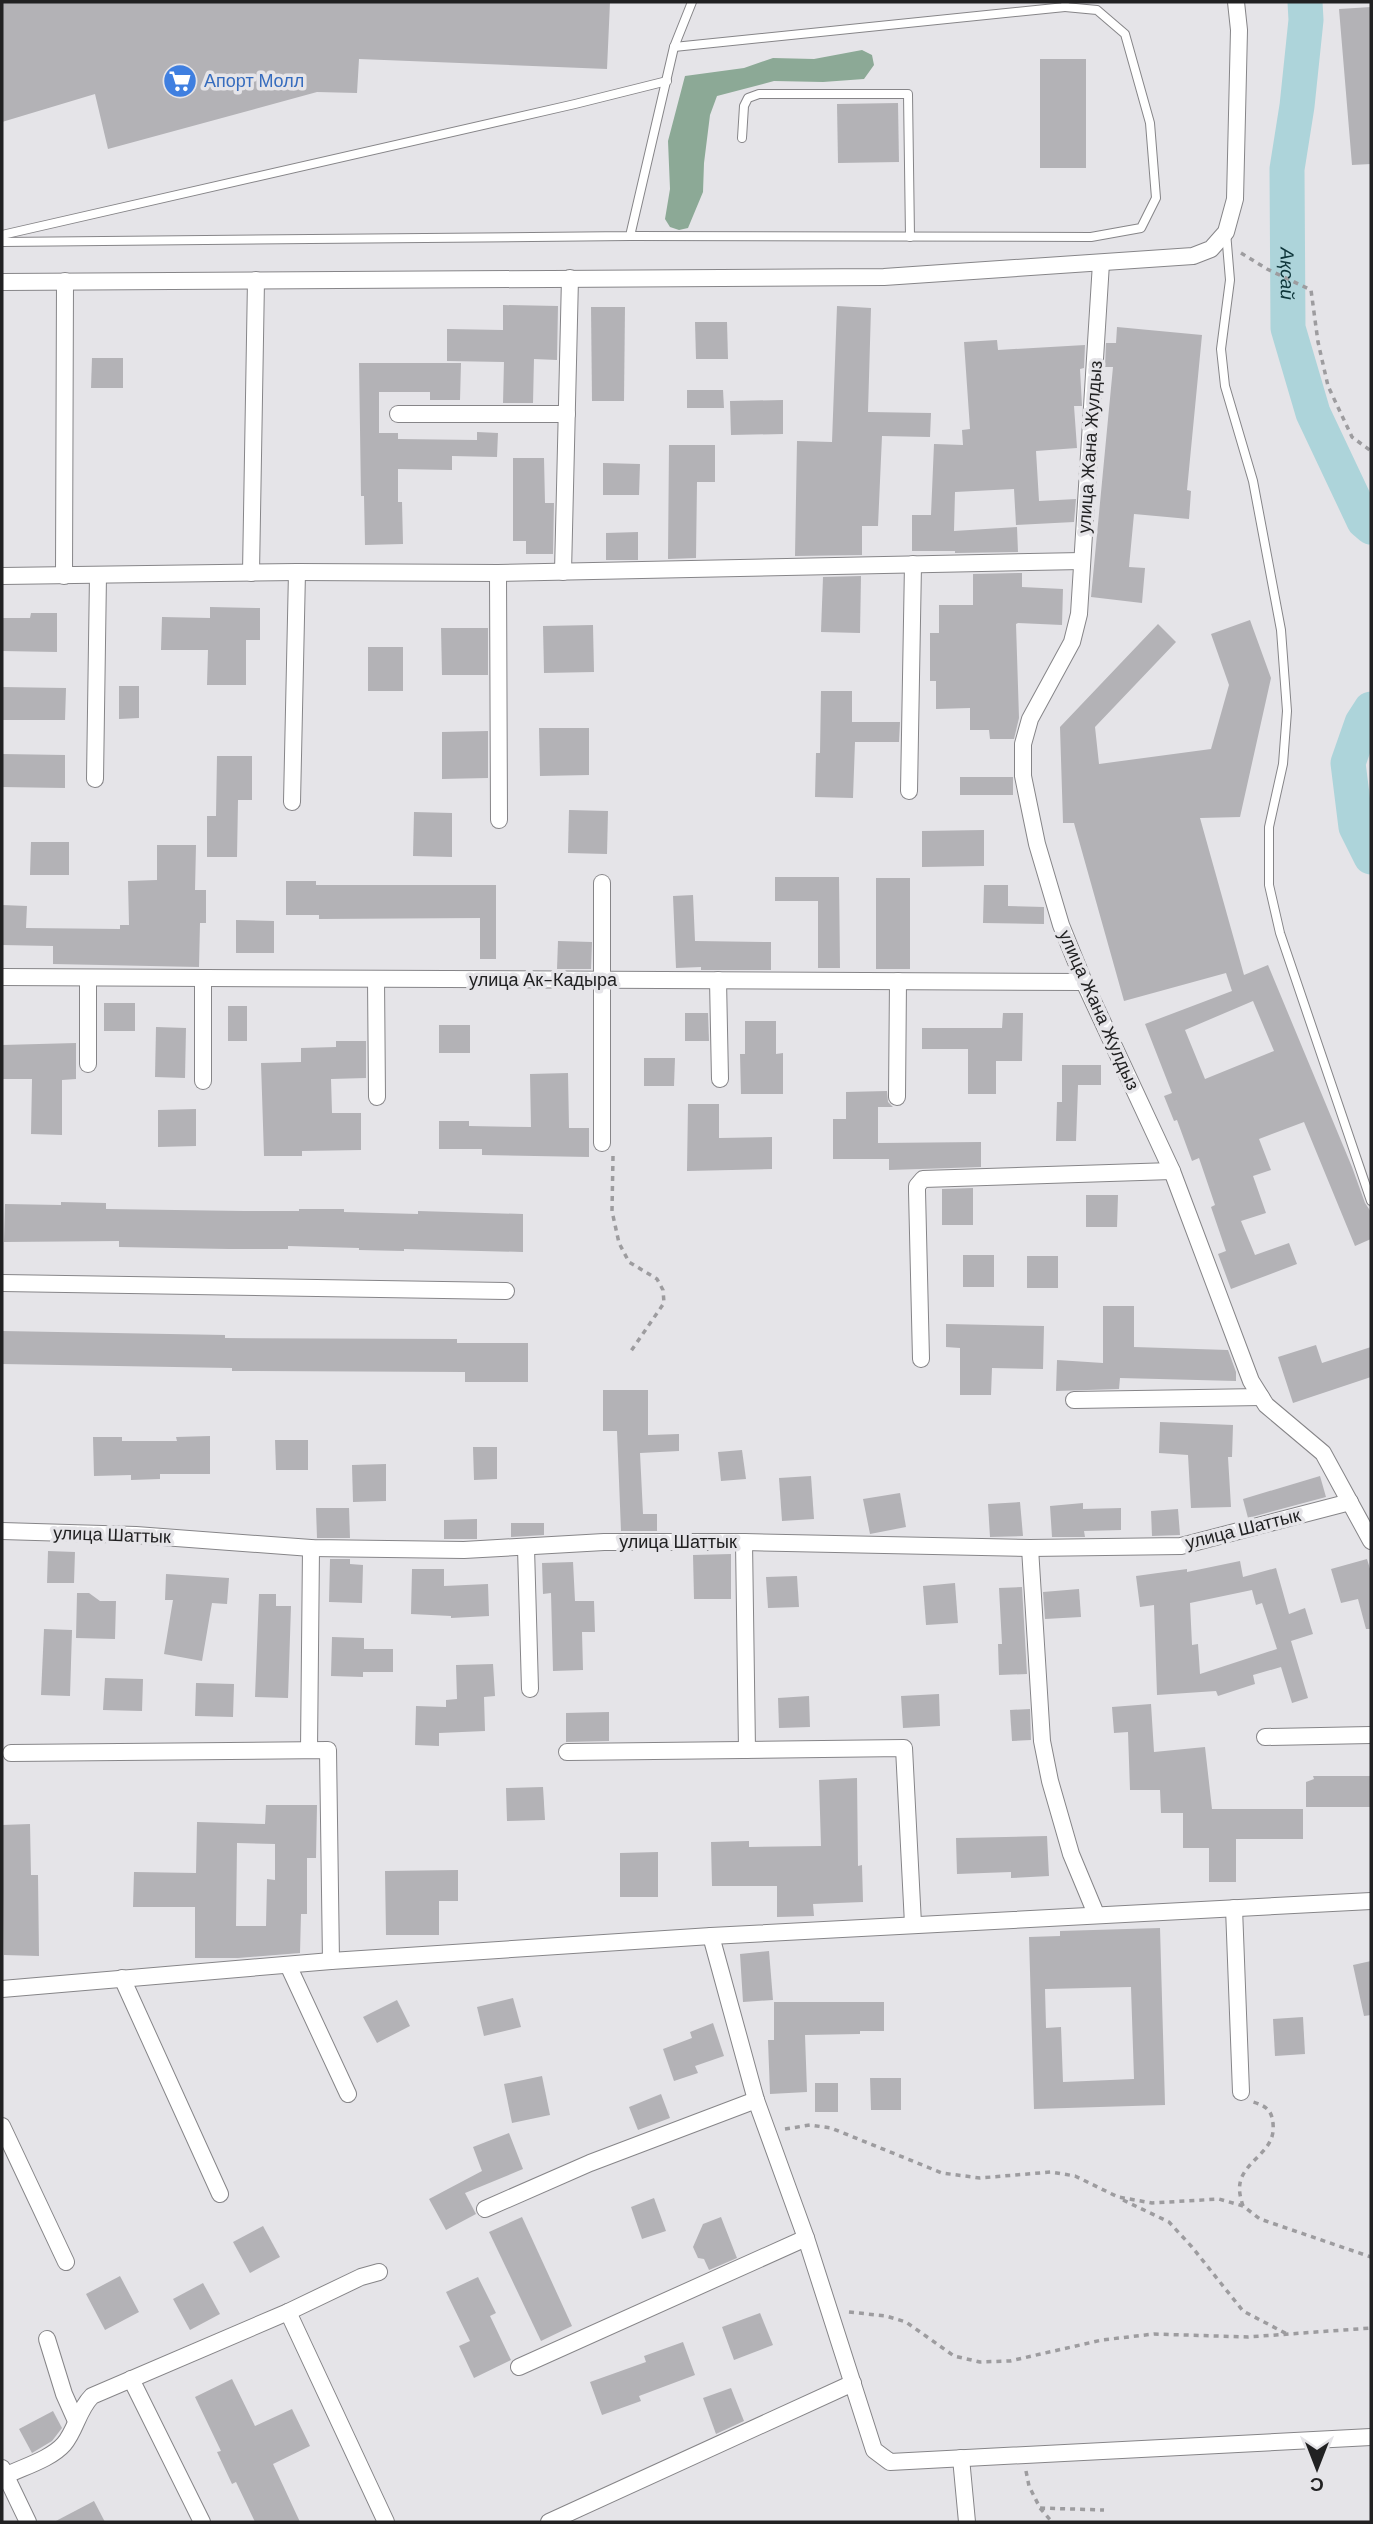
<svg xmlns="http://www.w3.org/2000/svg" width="1373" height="2524" font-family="'DM Sans',sans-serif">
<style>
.forest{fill:#8ca996}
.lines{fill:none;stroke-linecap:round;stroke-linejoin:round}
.river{stroke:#add4da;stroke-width:35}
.building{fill:#b3b2b6;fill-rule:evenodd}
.lane-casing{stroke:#868588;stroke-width:10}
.street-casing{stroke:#868588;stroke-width:18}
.path{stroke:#9d9c9f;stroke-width:3.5;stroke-dasharray:5 5;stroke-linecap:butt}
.lane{stroke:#fff;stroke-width:8}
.street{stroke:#fff;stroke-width:16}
.labels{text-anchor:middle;stroke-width:7;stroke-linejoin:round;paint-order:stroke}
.shop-label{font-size:18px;fill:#366cbe;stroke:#e5e4e8;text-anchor:start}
.street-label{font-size:18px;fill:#212122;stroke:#e5e4e8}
.water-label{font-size:19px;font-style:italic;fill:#0e353a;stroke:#e5e4e8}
</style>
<rect width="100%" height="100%" fill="#e5e4e8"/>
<polygon class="forest" points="862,50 872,55 874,65 864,79 823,82 774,81 717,96 710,115 704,163 703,192 688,228 679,230 670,227 665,219 670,189 668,141 685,76 744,68 773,58 814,59"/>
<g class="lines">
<g class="river">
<path id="s1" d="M1305 2 1306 20 1297 106 1287 169 1288 328 1313 413 1364 521 1371 527"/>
<polyline points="1371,709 1362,723 1348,763 1356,827 1371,857"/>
</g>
</g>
<g class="building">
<polygon points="2,2 610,2 607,69 359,59 357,93 317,92 108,149 95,94 2,122"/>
<polygon points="1371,7 1371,164 1352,165 1339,9"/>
<rect x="1040" y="59" width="46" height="109"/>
<polygon points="898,103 899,162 838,163 837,104"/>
<polygon points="503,305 558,306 557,360 534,359 533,403 503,403 504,362 447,361 447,329 503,330"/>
<polygon points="837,306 871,308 868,412 931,413 930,437 882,436 878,526 862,526 862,555 795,556 797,441 832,442"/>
<polygon points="591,307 625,307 624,401 592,401"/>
<polygon points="695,322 727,322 728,359 696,359"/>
<polygon points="1117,327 1202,335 1187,490 1191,491 1189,519 1134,514 1129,567 1145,568 1142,603 1091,597 1113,367 1105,367 1106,343 1116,343"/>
<polygon points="997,340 998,350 1085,345 1084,368 1080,369 1082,406 1074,406 1077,448 1036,451 1039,501 1076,499 1074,522 1016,525 1014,489 955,492 954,531 1017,527 1018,552 955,553 955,551 912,551 912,515 931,515 934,444 963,445 962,430 970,429 964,342"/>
<polygon points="92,358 123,358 123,388 91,388"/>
<polygon points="359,363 461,363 460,400 430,400 430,392 379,392 379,433 398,433 398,439 477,440 477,432 498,433 497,457 452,456 452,470 398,469 398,502 402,502 403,544 365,545 364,496 361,496"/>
<polygon points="687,390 723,390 724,408 687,408"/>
<polygon points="783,400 783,434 731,435 730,401"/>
<polygon points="669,445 715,445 715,482 697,482 696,558 668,559"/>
<polygon points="513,458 544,458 545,503 554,503 553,554 526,554 526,541 513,541"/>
<polygon points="603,463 640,464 639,495 603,495"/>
<polygon points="638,532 638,560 606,560 606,533"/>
<polygon points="1022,573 1022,587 1063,589 1062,625 1018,623 1016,624 1019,718 1014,739 990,739 989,730 970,730 970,708 936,709 936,681 930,681 930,633 939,633 939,605 973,605 973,574"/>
<polygon points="861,576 860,633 821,632 823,577"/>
<polygon points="210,607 260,608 260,640 246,640 246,685 207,685 208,650 161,650 162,617 210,618"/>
<polygon points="31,613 57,613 57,652 2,651 2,618 30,618"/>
<path d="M1250 620 1271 678 1240 817 1200 818 1244 975 1268 965 1352 1167 1365 1203 1371 1212V1239L1355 1246 1304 1122 1259 1139 1271 1170 1253 1176 1266 1213 1241 1221 1255 1255 1289 1243 1297 1264 1231 1289 1218 1254 1226 1251 1211 1207 1215 1205 1199 1158 1192 1161 1177 1120 1174 1121 1164 1096 1172 1093 1145 1024 1232 991 1226 973 1124 1001 1074 823H1063L1060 727 1158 624 1176 642 1095 727 1099 764 1211 749 1229 685 1211 634ZM1253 1001 1274 1051 1205 1079 1185 1030Z"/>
<polygon points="593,625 594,672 544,673 543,626"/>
<polygon points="441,628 488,628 488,675 442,675"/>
<rect x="368" y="647" width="35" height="44"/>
<polygon points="119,686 139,686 139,718 119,719"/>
<polygon points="2,687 66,688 65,720 2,720"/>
<polygon points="821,691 852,691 852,722 900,722 899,742 855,742 853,798 815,797 816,753 820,753"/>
<polygon points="539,728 589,728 589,775 540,776"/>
<polygon points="488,731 488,778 442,779 442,732"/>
<polygon points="2,754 65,755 65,788 2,787"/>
<polygon points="217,756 252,756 252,800 238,800 237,857 207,857 207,816 216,816"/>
<rect x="960" y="777" width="53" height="18"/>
<polygon points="569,810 608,811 607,854 568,853"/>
<polygon points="414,812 452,813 452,857 413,856"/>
<polygon points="984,830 984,866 922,867 922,831"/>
<polygon points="31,842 69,842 69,875 30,875"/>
<polygon points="157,845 196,845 195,890 206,890 206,923 200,923 199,967 53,964 53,946 2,945 2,905 27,906 26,928 120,929 120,925 129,925 128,881 157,880"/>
<polygon points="775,877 839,877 840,968 818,968 818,901 775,901"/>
<rect x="876" y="878" width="34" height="91"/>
<polygon points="286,881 316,881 316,885 496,885 496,959 480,959 480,918 319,919 319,915 286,915"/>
<polygon points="984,885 1008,885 1008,906 1044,907 1044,924 983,923"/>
<polygon points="693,895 695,941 771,942 771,970 701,970 701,967 676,968 673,896"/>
<polygon points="236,920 274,921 274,953 236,953"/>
<polygon points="558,941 592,942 591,969 557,969"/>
<rect x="104" y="1003" width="31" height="28"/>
<rect x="228" y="1006" width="19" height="35"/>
<polygon points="685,1013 708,1013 709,1041 685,1041"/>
<polygon points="1003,1013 1023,1013 1022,1061 996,1061 996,1094 968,1094 968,1049 922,1049 922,1028 1002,1028"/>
<polygon points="745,1021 776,1021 776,1054 783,1053 783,1094 741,1094 740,1054 745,1054"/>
<rect x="439" y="1025" width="31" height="28"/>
<polygon points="156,1027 186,1028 185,1078 155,1077"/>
<polygon points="336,1041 366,1041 366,1078 331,1079 332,1113 361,1113 361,1150 302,1151 302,1156 264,1156 261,1063 301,1062 301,1048 336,1047"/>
<polygon points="76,1043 76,1079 62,1080 62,1135 31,1134 32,1079 2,1079 2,1045"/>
<polygon points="644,1058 675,1058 674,1086 644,1086"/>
<polygon points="1062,1065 1101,1065 1101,1085 1078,1085 1076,1141 1056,1141 1057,1102 1062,1102"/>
<polygon points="568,1073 569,1128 589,1128 589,1157 482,1155 482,1149 439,1149 439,1121 469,1121 469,1126 531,1127 530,1074"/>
<polygon points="887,1091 888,1102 893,1107 878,1107 878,1143 981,1142 981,1167 889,1170 889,1159 833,1159 833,1119 846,1119 846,1092"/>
<polygon points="688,1104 719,1104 719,1138 772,1137 772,1169 687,1171"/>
<polygon points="196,1109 196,1146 158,1147 158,1110"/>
<polygon points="973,1188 973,1225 942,1225 942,1189"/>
<polygon points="1086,1195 1118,1195 1117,1227 1086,1227"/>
<polygon points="61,1202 106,1203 106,1209 244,1211 299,1211 299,1209 344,1209 344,1212 418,1214 418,1211 523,1214 523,1252 404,1249 404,1251 359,1250 359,1248 288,1246 288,1249 229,1249 119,1247 119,1241 4,1242 5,1204 61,1205"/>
<rect x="963" y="1255" width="31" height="32"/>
<rect x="1027" y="1256" width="31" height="32"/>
<polygon points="1103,1306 1134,1306 1134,1347 1228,1350 1236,1372 1236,1381 1120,1378 1119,1389 1056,1391 1057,1360 1103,1363"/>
<polygon points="946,1324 1044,1326 1043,1369 992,1368 991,1395 960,1395 960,1348 946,1347"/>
<polygon points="2,1331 225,1335 225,1338 457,1339 457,1343 528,1343 528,1382 465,1382 465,1372 232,1371 232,1368 2,1364"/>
<polygon points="1316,1345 1322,1363 1371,1347 1371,1377 1293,1403 1278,1357"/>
<polygon points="603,1390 648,1390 648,1435 679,1434 679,1451 640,1453 643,1514 657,1514 657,1531 621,1531 617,1431 603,1431"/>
<polygon points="1160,1422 1233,1425 1232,1457 1228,1457 1231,1507 1191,1508 1188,1455 1159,1453"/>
<polygon points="210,1436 210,1474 160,1474 160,1479 131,1480 131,1475 94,1476 93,1437 122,1437 122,1441 177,1441 176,1437"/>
<polygon points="275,1440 308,1440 308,1470 276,1470"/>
<polygon points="473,1447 497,1447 497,1479 474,1480"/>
<polygon points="742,1450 746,1479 721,1481 718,1452"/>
<polygon points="386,1464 386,1501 353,1502 352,1465"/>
<polygon points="811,1476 814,1519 782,1521 779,1478"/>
<polygon points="1320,1476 1326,1497 1248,1518 1243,1499"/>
<polygon points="900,1493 906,1527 870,1534 863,1499"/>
<polygon points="1020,1502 1023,1536 990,1537 988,1504"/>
<polygon points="1083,1503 1083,1509 1121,1508 1121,1530 1084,1531 1085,1537 1052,1537 1050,1506"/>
<polygon points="316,1508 349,1508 350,1538 317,1538"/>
<polygon points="1178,1509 1180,1535 1152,1536 1151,1511"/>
<polygon points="477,1519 477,1539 444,1539 444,1520"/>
<polygon points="511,1523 544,1523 544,1535 511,1537"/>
<polygon points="48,1551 75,1552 74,1583 47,1583"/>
<polygon points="731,1554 731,1599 694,1599 693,1555"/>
<polygon points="330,1559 350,1559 350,1564 363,1565 362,1603 329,1602"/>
<polygon points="1367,1559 1371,1572 1371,1629 1366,1629 1358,1599 1341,1603 1331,1569"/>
<path d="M1240 1561 1243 1577 1276 1568 1289 1614 1305 1608 1313 1634 1291 1641 1308 1698 1292 1703 1281 1667 1253 1675 1255 1684 1218 1696 1216 1691 1157 1695 1154 1605 1140 1607 1136 1576 1187 1569V1572ZM1252 1590 1256 1605 1262 1603 1277 1649 1200 1674 1198 1644 1192 1645 1190 1603Z"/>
<polygon points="573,1562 575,1601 594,1601 595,1632 582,1632 583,1670 553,1671 551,1593 543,1594 542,1563"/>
<polygon points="412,1569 444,1569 444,1586 488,1584 489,1616 451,1618 451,1616 411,1614"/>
<polygon points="166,1574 229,1578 227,1604 212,1603 202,1661 164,1654 173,1600 165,1600"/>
<polygon points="797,1576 799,1607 768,1608 766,1577"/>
<polygon points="955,1583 958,1623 926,1625 923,1586"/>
<polygon points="1022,1587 1027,1674 999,1675 998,1644 1002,1644 999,1588"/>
<polygon points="1079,1589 1081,1617 1045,1619 1043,1592"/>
<polygon points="77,1593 89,1593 100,1601 116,1601 115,1639 76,1638"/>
<polygon points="259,1594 276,1594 276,1606 291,1606 288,1698 255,1697"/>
<polygon points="44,1629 72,1630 70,1696 41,1695"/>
<polygon points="332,1637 364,1638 364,1649 393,1649 393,1672 363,1672 363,1677 331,1676"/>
<polygon points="493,1664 495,1696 484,1697 485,1731 439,1733 439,1746 415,1745 416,1706 446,1707 446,1700 457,1699 456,1665"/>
<polygon points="105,1678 143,1679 142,1711 103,1710"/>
<polygon points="196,1683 234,1684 233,1717 195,1716"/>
<polygon points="939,1694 940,1726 903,1728 901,1696"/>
<polygon points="809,1696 810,1727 779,1728 778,1698"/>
<polygon points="1151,1704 1154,1752 1205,1747 1212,1809 1303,1809 1303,1839 1236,1839 1236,1882 1209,1882 1209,1848 1183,1848 1183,1813 1161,1813 1160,1790 1130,1790 1128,1732 1114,1733 1112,1707"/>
<polygon points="1030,1709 1031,1740 1012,1741 1010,1710"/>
<polygon points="609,1712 609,1741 566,1742 566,1713"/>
<polygon points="1313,1776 1371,1776 1371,1807 1306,1807 1306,1782 1314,1779"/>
<polygon points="857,1778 858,1866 862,1865 863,1902 813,1904 814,1916 777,1917 777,1886 712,1886 711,1842 749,1841 749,1847 821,1846 819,1780"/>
<polygon points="543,1787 545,1820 507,1821 506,1788"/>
<path d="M266 1805H317L316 1858H307V1914H301L300 1953 238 1958H195V1907H133L134 1872 196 1873 197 1822 265 1824ZM237 1843 275 1844V1880L267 1879 266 1926H236Z"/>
<polygon points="30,1824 31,1875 38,1875 39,1956 4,1955 2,1825"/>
<polygon points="1047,1836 1049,1876 1011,1878 1011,1872 957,1874 956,1838"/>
<polygon points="658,1852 658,1897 620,1897 620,1853"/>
<polygon points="458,1870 458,1901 439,1901 439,1935 386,1935 385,1871"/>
<path d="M1160 1928 1165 2105 1034 2109 1029 1937 1060 1936V1931ZM1131 1987 1134 2079 1063 2082 1061 2027 1046 2028 1045 1989Z"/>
<polygon points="769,1951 773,2000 743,2002 740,1954"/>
<polygon points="1371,1961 1371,2015 1364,2016 1353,1965"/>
<polygon points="513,1998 521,2027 484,2036 477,2007"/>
<polygon points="397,2000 410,2026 377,2043 363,2017"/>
<polygon points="774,2002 884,2002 884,2031 860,2031 860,2034 805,2035 807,2092 770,2094 768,2040 774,2040"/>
<polygon points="1303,2017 1305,2054 1275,2056 1273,2019"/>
<polygon points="713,2023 724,2056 695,2066 698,2073 674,2081 663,2049 692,2038 690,2032"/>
<polygon points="542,2076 550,2115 512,2123 504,2084"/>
<polygon points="870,2078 901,2078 901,2110 871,2110"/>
<rect x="815" y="2083" width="23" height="29"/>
<polygon points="661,2094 670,2118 638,2130 629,2107"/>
<polygon points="509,2133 523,2169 465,2193 476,2214 446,2230 429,2199 482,2171 473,2147"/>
<polygon points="654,2198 666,2231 642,2239 631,2207"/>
<polygon points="522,2217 572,2326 541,2341 489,2232"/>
<polygon points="721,2217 737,2258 709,2270 704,2259 698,2258 693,2247 703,2224"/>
<polygon points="263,2226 280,2257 250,2273 233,2242"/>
<polygon points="120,2276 139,2312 105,2330 86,2294"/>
<polygon points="478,2277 496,2313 490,2316 511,2360 474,2378 459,2346 470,2341 446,2292"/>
<polygon points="203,2283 220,2314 190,2330 173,2299"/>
<polygon points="760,2313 773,2345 734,2360 722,2327"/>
<polygon points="683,2342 695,2375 639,2396 641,2401 602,2415 590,2382 646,2362 644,2356"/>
<polygon points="232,2379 255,2426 292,2409 310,2446 273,2464 300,2522 255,2522 236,2482 232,2484 217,2452 221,2451 195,2397"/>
<polygon points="731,2388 744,2421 716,2434 703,2398"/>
<polygon points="53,2411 62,2428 52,2441 32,2453 19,2429"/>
<polygon points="94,2501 105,2522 54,2522"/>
</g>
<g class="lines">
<g class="lane-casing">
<g id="lane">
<polyline points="674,47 1065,7 1065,5"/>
<polyline points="742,138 744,106 748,98 759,94 908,94 910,237"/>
<polyline points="1226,232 1230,280 1221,349 1225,386 1253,481 1281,630 1287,711 1283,764 1269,827 1269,885 1280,933 1371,1201"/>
<polyline points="2,235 575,104 667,81"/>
<polyline points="630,236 1091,237 1141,228 1156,198 1150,123 1125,34 1097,10 1065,7"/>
<polyline points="2,242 630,236 674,47 692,2"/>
</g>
</g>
<g class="street-casing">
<g id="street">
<polyline points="1101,263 1079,614 1072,642 1030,719 1023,744 1023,776 1037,844 1061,925 1084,982 1172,1171 1251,1381 1266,1405 1323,1453 1371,1541"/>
<polyline points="2,282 884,277 1193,256 1211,249 1226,232 1235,199 1239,30 1236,2"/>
<polyline points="398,414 567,414"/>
<polyline points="563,572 570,278"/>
<polyline points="251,573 256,280"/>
<polyline points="498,573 499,820"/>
<polyline points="2,576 297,572 498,573 1082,561"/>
<polyline points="64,576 65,281"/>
<polyline points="95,779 98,575"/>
<polyline points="909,791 913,564"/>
<polyline points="292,802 297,572"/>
<polyline points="602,883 602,1143"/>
<polyline points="2,977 1084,982"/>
<polyline points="88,978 88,1064"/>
<polyline points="203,978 203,1081"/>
<polyline points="376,979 377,1097"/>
<polyline points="718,980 720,1079"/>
<polyline points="897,1097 898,981"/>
<polyline points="2,1283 506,1291"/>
<polyline points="921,1359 917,1191 917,1186 923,1179 1172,1171"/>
<polyline points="1074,1400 1261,1397"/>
<polyline points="2,1531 136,1535 311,1548 464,1550 604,1542 744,1542 1030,1548 1181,1546 1350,1502"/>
<polyline points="744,1542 747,1750"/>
<polyline points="526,1548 530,1689"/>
<polyline points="1030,1548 1042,1741 1050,1781 1071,1854 1096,1914"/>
<polyline points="1265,1737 1371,1735"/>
<polyline points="309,1750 311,1548"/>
<polyline points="567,1752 904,1748 913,1924"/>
<polyline points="11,1753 328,1750 331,1961"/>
<polyline points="1234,1908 1241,2092"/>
<polyline points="711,1936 756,2100 806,2238 874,2450 890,2462 1371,2437"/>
<polyline points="288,1965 348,2094"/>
<polyline points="122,1978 220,2194"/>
<polyline points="2,1989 331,1961 711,1936 1371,1901"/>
<polyline points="2,2126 66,2262"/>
<polyline points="485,2209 590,2163 756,2100"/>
<polyline points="288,2312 386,2522"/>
<polyline points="47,2339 64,2394 76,2421"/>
<polyline points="519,2367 806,2238"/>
<polyline points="131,2379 202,2522"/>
<polyline points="961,2458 967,2522"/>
<polyline points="2,2468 28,2522"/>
<path d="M5 2476C23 2467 51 2459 64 2444 76 2430 78 2410 92 2396L288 2312 361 2277 379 2272"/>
<polyline points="549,2522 853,2383"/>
</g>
</g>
<g class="path">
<polyline points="1241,253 1267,269 1311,290 1318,342 1328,386 1352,437 1371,451"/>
<polyline points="613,1156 612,1211 619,1243 629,1262 657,1279 663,1290 664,1303 629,1354"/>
<polyline points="785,2129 810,2125 831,2128 942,2173 980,2178 1051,2172 1075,2176 1118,2197 1152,2203 1219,2199 1243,2206 1260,2219 1371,2257"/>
<polyline points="1123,2200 1169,2222 1192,2247 1243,2311 1287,2334"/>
<path d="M1243 2206C1240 2196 1238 2189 1241 2179 1249 2158 1276 2150 1273 2124 1272 2110 1266 2106 1253 2102"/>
<polyline points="849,2312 886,2316 906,2322 954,2356 980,2362 1010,2361 1102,2340 1154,2334 1248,2337 1371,2328"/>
<polyline points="1026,2471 1029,2486 1040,2508 1104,2510"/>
<polyline points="1040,2508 1052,2522"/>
</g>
<use href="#lane" class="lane"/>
<use href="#street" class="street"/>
</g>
<defs>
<g id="supermarket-disc" transform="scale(1.75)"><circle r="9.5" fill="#3f7fe0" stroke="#e5e4e8"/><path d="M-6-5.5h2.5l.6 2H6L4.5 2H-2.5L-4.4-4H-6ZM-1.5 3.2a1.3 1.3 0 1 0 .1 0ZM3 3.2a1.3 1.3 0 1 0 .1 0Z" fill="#fff"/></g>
</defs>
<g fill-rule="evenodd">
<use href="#supermarket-disc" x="180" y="81"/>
</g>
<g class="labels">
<g class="shop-label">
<text x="204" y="87">Апорт Молл</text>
</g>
<g class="street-label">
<text transform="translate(1090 447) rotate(-86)" y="6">улица Жана Жулдыз</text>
<text x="543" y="986">улица Ак-Кадыра</text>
<text transform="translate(1099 1010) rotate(66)" y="6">улица Жана Жулдыз</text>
<text transform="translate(1243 1529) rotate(-14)" y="6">улица Шаттык</text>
<text transform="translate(112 1535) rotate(2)" y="6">улица Шаттык</text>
<text x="678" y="1548">улица Шаттык</text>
</g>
<g class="water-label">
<text dy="7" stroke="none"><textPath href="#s1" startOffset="273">Ақсай</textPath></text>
</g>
</g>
<rect width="1373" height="2524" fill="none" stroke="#212122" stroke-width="7"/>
<g transform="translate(1317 2468) rotate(180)" stroke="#e5e4e8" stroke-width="5" paint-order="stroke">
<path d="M0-5L12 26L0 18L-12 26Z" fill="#212122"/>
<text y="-10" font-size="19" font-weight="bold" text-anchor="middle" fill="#212122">С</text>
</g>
</svg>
